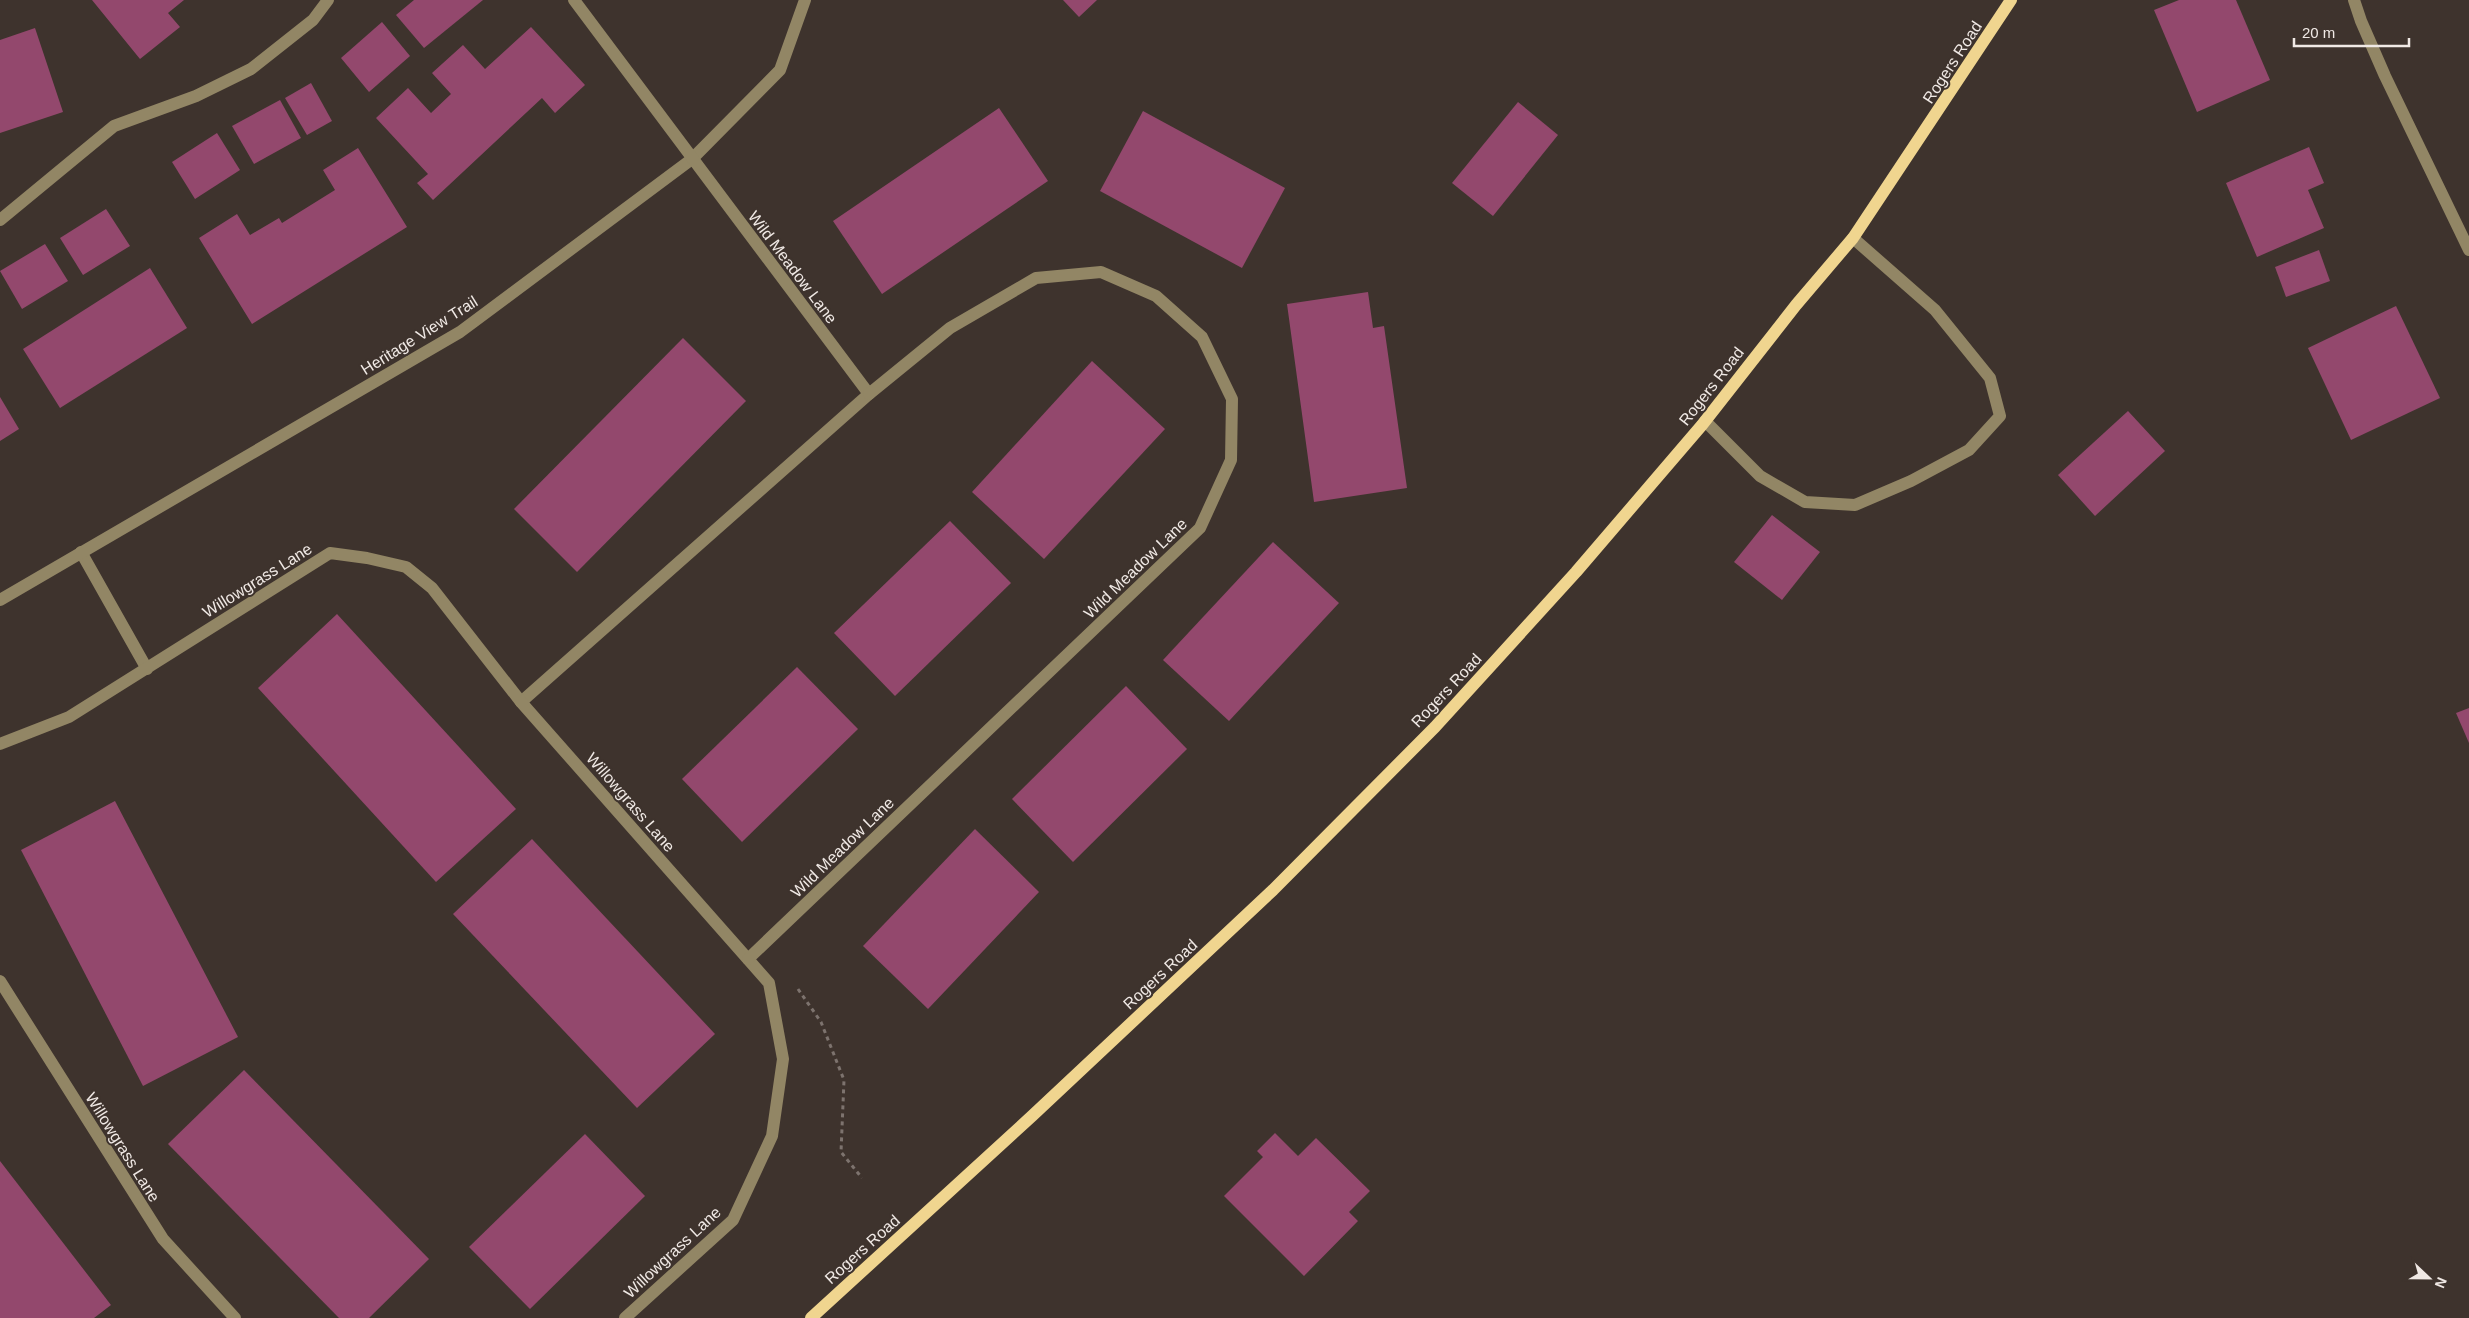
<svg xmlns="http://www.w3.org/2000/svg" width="2469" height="1318" font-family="Arial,sans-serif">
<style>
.building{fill:#93486d}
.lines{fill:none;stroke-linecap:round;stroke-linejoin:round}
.path{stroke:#7d736e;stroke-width:3;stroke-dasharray:4 4;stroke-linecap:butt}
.minor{stroke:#928665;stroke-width:12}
.major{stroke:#f0d58f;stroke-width:12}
.labels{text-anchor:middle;stroke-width:4;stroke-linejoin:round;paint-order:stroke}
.street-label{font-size:16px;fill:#f0e9e5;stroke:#3e332d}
</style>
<rect width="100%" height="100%" fill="#3e332d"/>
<g class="building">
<polygon points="92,0 184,0 168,13 180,27 140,59"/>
<polygon points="414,0 483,0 424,48 396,15"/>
<polygon points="1063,0 1097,0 1079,17"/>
<polygon points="2179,0 2236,0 2270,80 2197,112 2154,10"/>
<polygon points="382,22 410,56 369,92 341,58"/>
<polygon points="531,27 585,85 555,113 542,98 433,200 417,183 428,174 376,118 408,88 431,113 451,94 432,73 463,45 485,69"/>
<polygon points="35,28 63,112 0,133 0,40"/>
<polygon points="311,83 332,121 307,135 285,98"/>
<polygon points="280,100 301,138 254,164 232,126"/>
<polygon points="1518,102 1558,135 1493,216 1452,183"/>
<polygon points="999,108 1048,181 882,294 833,221"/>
<polygon points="1143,111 1285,188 1242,268 1100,191"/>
<polygon points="217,133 240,170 195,199 172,162"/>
<polygon points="2309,147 2324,183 2308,190 2324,228 2257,257 2226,183"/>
<polygon points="358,148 407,227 252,324 199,238 237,214 250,235 279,218 282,223 335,190 323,170"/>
<polygon points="106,209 130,246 83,275 60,238"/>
<polygon points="45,244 68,281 22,309 0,271"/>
<polygon points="2319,250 2330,281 2286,297 2275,267"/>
<polygon points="150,268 187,328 60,408 23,349"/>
<polygon points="1368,292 1373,328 1384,326 1407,488 1314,502 1287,304"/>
<polygon points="2396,306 2440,398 2351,440 2308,348"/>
<polygon points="683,338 746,401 577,572 514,509"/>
<polygon points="1092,361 1165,429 1044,559 972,492"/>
<polygon points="0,397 19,429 0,441"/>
<polygon points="2128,411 2165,451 2095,516 2058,475"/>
<polygon points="1772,515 1820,552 1782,600 1734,562"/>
<polygon points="950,521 1011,583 895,696 834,633"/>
<polygon points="1273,542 1339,603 1229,721 1163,660"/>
<polygon points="337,614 516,809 436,882 258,688"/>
<polygon points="797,667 858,729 742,842 682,779"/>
<polygon points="1126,686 1187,749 1073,862 1012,799"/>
<polygon points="2469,708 2469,743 2456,713"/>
<polygon points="115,801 238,1037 143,1086 21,850"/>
<polygon points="975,829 1039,892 928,1009 863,946"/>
<polygon points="532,839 715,1034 637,1108 453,914"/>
<polygon points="244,1070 429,1259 369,1318 339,1318 168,1144"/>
<polygon points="1275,1133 1298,1156 1316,1138 1370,1191 1349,1212 1358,1221 1304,1276 1224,1196 1263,1157 1257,1151"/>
<polygon points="585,1134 645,1196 530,1309 469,1247"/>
<polygon points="0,1161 111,1305 94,1318 0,1318"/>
</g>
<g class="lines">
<polyline class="path" points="798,989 821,1022 844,1080 841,1152 862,1178"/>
<g class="minor">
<polyline points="2354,0 2361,21 2385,76 2469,250"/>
<polyline points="0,220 114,126 196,96 251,69 313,20 328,0"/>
<polyline points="1705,421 1760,476 1805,502 1855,505 1911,481 1969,450 2000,416 1990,378 1935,310 1853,238"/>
<polyline points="81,552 147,669"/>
<polyline points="0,600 460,332 692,159 780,70 805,0"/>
<polyline points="521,702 869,394 574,0"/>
<polyline points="0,744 69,717 330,553 367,558 406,567 432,588 521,702 769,983 783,1059 772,1136 733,1220 625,1318"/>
<polyline points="748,959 1200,528 1231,460 1232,399 1202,337 1156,296 1101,272 1036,278 950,328 869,394"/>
<polyline points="0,981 163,1239 235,1318"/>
</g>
<polyline class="major" points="811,1318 1032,1116 1273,890 1435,727 1576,572 1702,425 1796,305 1853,238 2011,0"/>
</g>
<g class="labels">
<g class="street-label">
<text transform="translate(1952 62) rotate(-57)" y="6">Rogers Road</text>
<text transform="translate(793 267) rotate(53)" y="6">Wild Meadow Lane</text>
<text transform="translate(419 335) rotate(-32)" y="6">Heritage View Trail</text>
<text transform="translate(1711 386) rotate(-52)" y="6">Rogers Road</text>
<text transform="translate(1135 568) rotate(-44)" y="6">Wild Meadow Lane</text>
<text transform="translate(257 580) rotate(-32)" y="6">Willowgrass Lane</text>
<text transform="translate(1446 690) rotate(-47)" y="6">Rogers Road</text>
<text transform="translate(631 802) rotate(49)" y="6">Willowgrass Lane</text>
<text transform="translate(842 847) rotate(-44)" y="6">Wild Meadow Lane</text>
<text transform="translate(1160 974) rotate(-43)" y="6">Rogers Road</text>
<text transform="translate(123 1147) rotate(58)" y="6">Willowgrass Lane</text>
<text transform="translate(862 1249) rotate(-42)" y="6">Rogers Road</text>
<text transform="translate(672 1252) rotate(-43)" y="6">Willowgrass Lane</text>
</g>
</g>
<g transform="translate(2429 1278) rotate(112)" stroke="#3e332d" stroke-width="4" paint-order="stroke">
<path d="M0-4L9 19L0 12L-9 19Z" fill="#f0e9e5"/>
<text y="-8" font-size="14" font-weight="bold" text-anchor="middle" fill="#f0e9e5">N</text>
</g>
<path d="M2294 38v8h115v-8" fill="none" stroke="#f0e9e5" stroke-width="2.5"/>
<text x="2302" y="38" font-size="15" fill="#f0e9e5" stroke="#3e332d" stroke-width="4" paint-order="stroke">20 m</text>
</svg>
